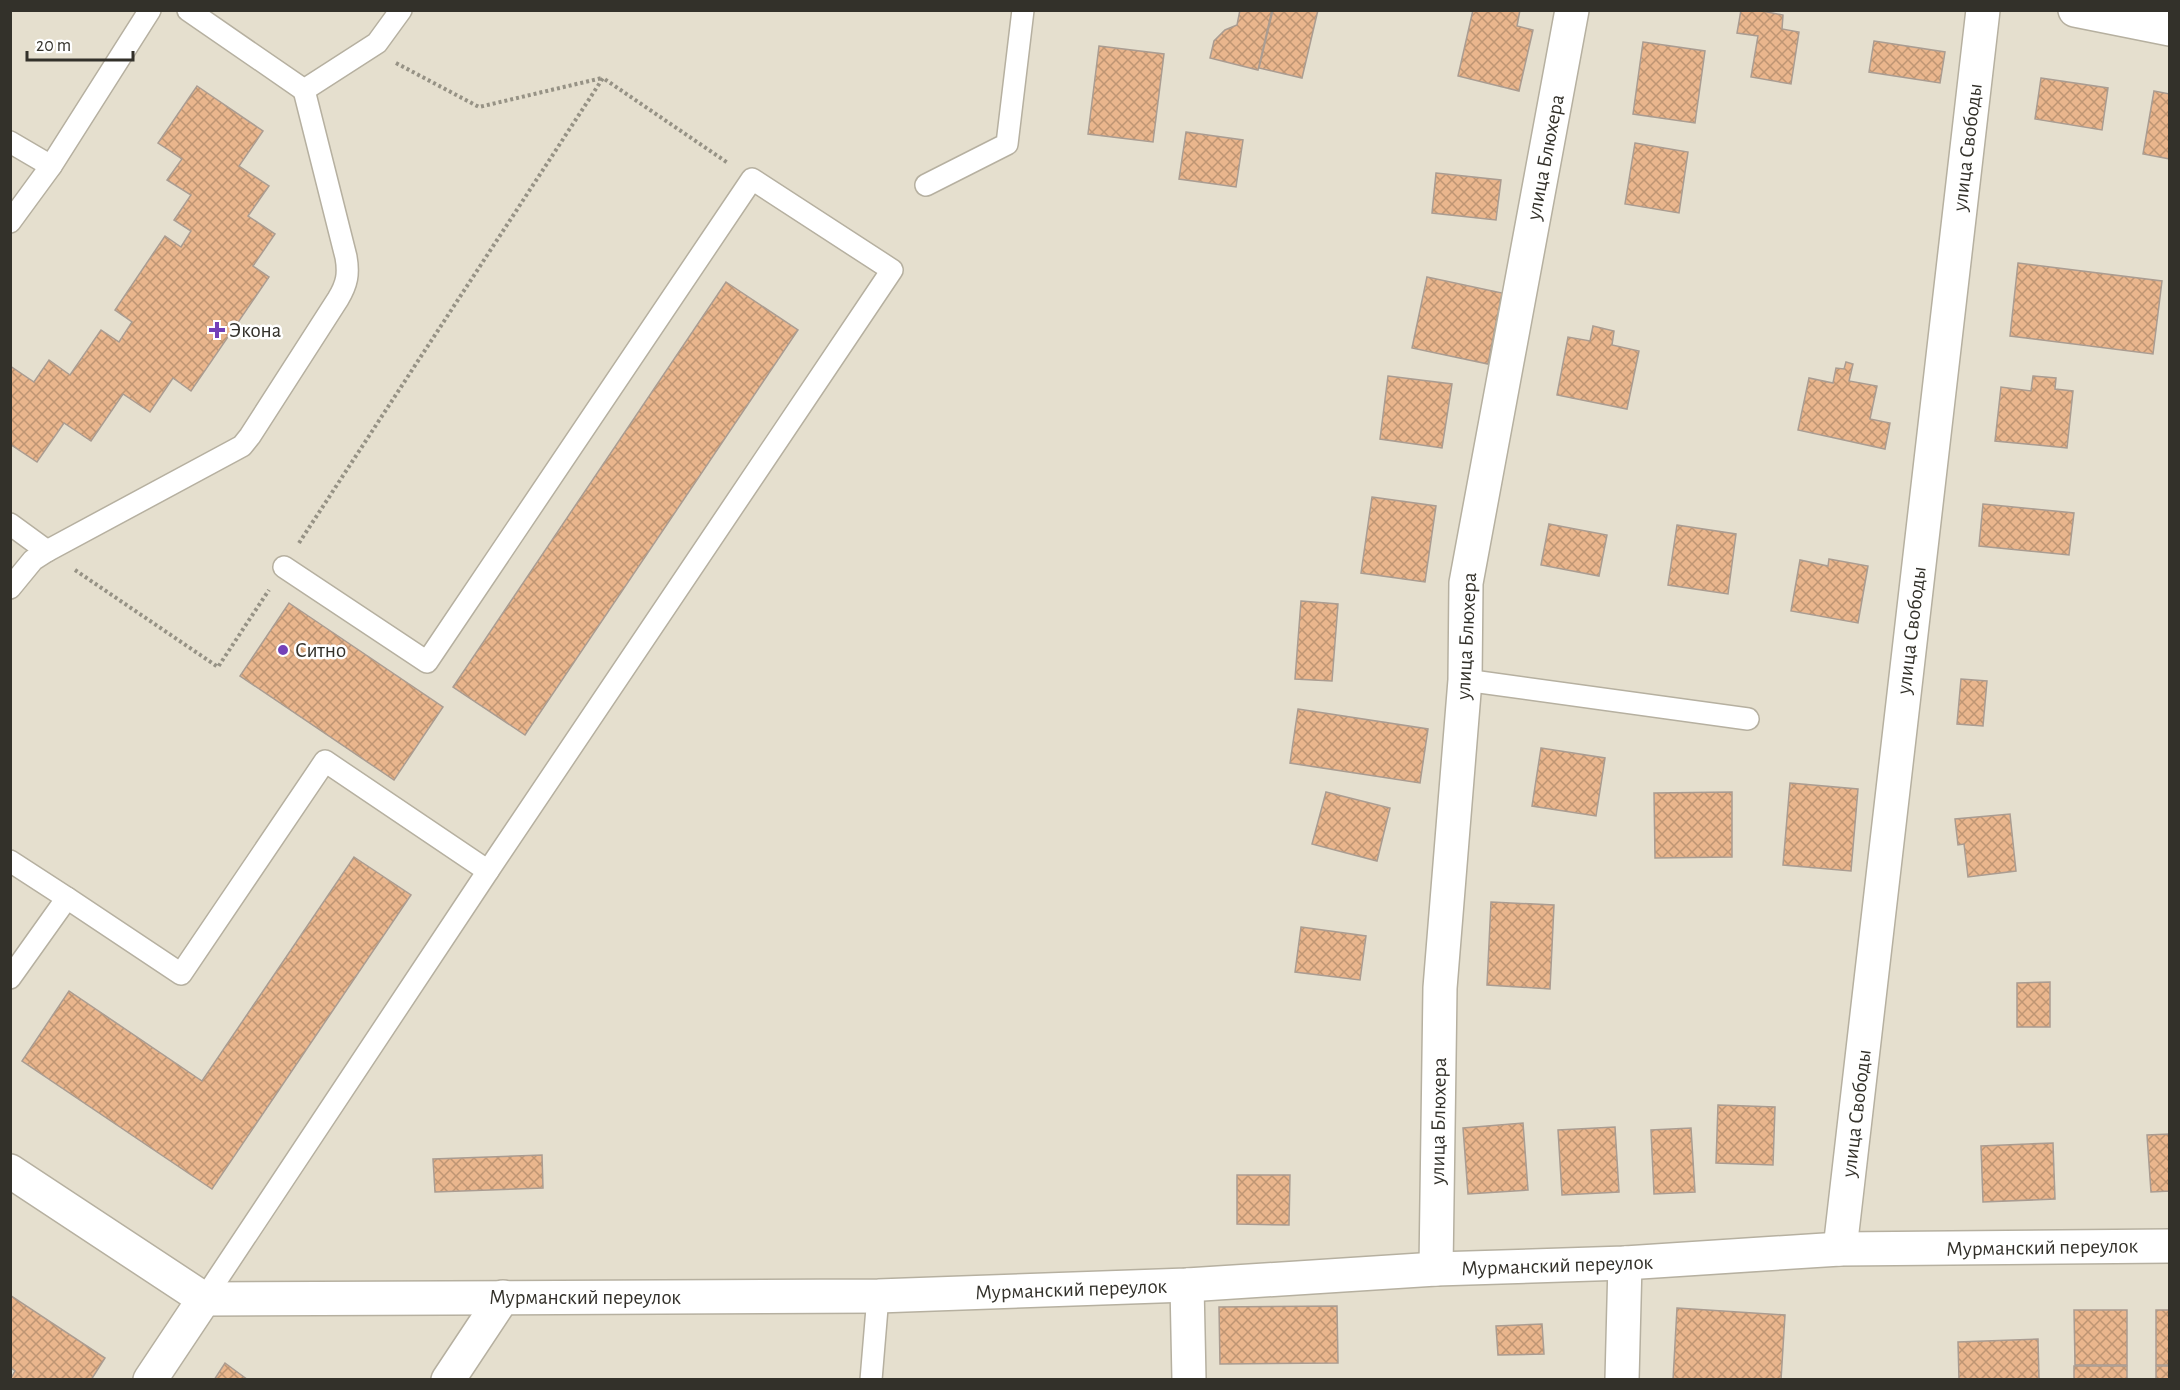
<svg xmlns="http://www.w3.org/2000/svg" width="2180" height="1390" font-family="'Alegreya Sans',sans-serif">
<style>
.building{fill:url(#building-cross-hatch);stroke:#aa9c91;stroke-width:1.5}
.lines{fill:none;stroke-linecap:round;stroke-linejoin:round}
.lane-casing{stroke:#b6b0a0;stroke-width:24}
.street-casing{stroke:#b6b0a0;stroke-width:36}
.secondary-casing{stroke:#b6b0a0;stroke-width:36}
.path{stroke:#969285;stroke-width:4;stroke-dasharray:3 3;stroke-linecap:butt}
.lane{stroke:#fff;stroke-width:21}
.street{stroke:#fff;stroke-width:33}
.secondary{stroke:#fff;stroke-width:33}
.poi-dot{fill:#7441b8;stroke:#fff;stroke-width:2}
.labels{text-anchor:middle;stroke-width:5;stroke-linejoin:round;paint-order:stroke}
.street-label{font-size:21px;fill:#33312a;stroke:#fff}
.poi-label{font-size:21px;fill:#33312a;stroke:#fff;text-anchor:start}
</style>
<defs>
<pattern id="building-cross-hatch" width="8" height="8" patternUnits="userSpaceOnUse" patternTransform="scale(1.5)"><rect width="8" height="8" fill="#eab68d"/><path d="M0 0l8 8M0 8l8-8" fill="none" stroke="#be9573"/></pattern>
</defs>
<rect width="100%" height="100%" fill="#e5dfce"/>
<g class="building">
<polygon points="1240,10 1272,10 1258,70 1210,58 1214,41 1225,30 1237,25"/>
<polygon points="1273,10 1318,10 1302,78 1259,68"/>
<polygon points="1473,10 1520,10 1517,26 1533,30 1519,91 1458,76"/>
<polygon points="1741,10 1757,10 1783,15 1782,29 1799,32 1791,84 1751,77 1758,36 1737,33"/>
<polygon points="1874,41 1945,52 1940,83 1869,72"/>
<polygon points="1643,42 1705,51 1695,123 1633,114"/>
<polygon points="1099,46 1164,54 1153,142 1088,134"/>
<polygon points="2041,78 2108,88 2102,130 2035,119"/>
<polygon points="197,86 263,131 239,166 269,186 248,216 275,234 253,266 269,277 191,391 173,378 150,412 123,394 91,441 64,423 37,462 10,444 10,366 34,382 49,360 70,375 101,330 119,342 132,322 115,310 165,236 181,247 191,231 174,220 191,195 167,180 182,159 158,143"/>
<polygon points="2154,91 2170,94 2170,159 2143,154"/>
<polygon points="1186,132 1243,140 1236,187 1179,179"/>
<polygon points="1635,143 1688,152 1679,213 1625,204"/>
<polygon points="1436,173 1501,180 1496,220 1432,213"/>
<polygon points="2018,263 2162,281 2153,354 2010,336"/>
<polygon points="1427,277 1502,293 1488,364 1412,348"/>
<polygon points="726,282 798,330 525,735 453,687"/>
<polygon points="1593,326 1614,331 1612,345 1639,351 1627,409 1557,395 1568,337 1590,341"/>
<polygon points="1846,362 1853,364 1849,381 1877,386 1870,419 1890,423 1885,449 1798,430 1809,378 1833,383 1836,368 1844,369"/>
<polygon points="1388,376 1452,384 1442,448 1380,439"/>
<polygon points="2033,376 2056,378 2055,389 2073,391 2067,448 1995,441 2001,387 2031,391"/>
<polygon points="1372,497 1436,506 1425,582 1361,573"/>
<polygon points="1983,504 2074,513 2069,555 1979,546"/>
<polygon points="1549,524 1607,535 1599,576 1541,565"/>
<polygon points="1677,525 1736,534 1728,594 1668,585"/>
<polygon points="1829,559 1868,566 1858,623 1791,611 1800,560 1828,566"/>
<polygon points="1301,601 1338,604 1332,681 1295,679"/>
<polygon points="289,603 443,707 394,780 240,676"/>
<polygon points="1961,679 1987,681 1983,726 1957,724"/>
<polygon points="1298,709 1428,729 1420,783 1290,763"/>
<polygon points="1541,748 1605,758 1596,816 1532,806"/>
<polygon points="1790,783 1858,789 1851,871 1783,865"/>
<polygon points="1326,792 1390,808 1377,861 1312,844"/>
<polygon points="1732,792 1732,857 1655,858 1654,793"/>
<polygon points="2010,814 2016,871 1968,877 1964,844 1958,845 1955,819"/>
<polygon points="354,857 411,895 212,1189 22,1061 69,991 202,1081"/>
<polygon points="1491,902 1554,905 1550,989 1487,985"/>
<polygon points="1301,927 1366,936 1360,980 1295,972"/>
<polygon points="2050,982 2050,1027 2017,1027 2017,983"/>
<polygon points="1718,1105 1775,1107 1773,1165 1716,1163"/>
<polygon points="1523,1123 1528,1190 1468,1194 1463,1128"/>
<polygon points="1615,1127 1619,1192 1562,1195 1558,1130"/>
<polygon points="1691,1128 1695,1192 1654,1194 1651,1130"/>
<polygon points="2170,1134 2170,1191 2151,1192 2147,1135"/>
<polygon points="2053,1143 2055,1199 1983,1202 1981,1146"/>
<polygon points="542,1155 543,1188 435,1192 433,1159"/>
<polygon points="1237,1175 1290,1175 1289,1225 1237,1224"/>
<polygon points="10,1295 105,1358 91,1380 10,1380 15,1371 10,1367"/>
<polygon points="1337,1306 1338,1363 1220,1364 1219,1307"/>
<polygon points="1677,1308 1785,1315 1781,1380 1673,1380"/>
<polygon points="2074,1310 2127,1310 2127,1365 2075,1365"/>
<rect x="2156" y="1310" width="14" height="55"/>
<polygon points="1542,1324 1544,1354 1498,1355 1496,1326"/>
<polygon points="2038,1339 2039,1380 1959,1380 1958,1342"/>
<polygon points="225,1363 248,1380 214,1380"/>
<rect x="2074" y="1366" width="53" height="14"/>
<rect x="2156" y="1366" width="14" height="14"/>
</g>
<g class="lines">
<g class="lane-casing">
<g id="lane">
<polyline points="188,10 304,90 377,43 401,10"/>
<polyline points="10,142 51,166"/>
<polyline points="926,185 1007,144 1023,10"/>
<polyline points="10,222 51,166 150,10"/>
<polyline points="10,524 47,551"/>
<path d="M10 588 33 560 47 551 242 446 250 436 338 299C347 284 349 274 346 257L304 90"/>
<polyline points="1465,680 1748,719"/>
<polyline points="10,861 67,898"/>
<polyline points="10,978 67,898 181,974 325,761 488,871"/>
<polyline points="204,1299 488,871 892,270 752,179 427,662 284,567"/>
<polyline points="871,1380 878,1296"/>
</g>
</g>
<g class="street-casing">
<g id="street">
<polyline points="2075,10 2170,29"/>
<polyline points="1840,1249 1983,10"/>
<polyline points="1436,1269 1440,988 1465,680 1466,583 1572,10"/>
<polyline points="1187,1285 1189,1380"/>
<polyline points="448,1380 503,1297"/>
<polyline points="1622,1380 1625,1263"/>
</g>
</g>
<g class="secondary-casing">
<g id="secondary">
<polyline points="10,1171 204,1299 878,1296 1187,1285 1436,1269 1625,1263 1840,1249 2170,1246"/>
<polyline points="150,1380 204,1299"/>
</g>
</g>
<g class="path">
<polyline points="396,63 479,107 602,78"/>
<polyline points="299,543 603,78 728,163"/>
<polyline points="75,570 218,667 269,590"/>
</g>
<use href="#lane" class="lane"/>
<use href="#street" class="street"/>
<use href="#secondary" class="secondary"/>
</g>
<g class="poi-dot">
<path d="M214 321h6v6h6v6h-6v6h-6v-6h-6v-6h6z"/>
<circle cx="283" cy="650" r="6"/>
</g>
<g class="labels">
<g class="street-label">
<text transform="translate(1967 147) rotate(-83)" y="7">улица Свободы</text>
<text transform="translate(1545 157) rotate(-79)" y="7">улица Блюхера</text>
<text transform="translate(1911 630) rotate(-83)" y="7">улица Свободы</text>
<text transform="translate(1466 636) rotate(-87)" y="7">улица Блюхера</text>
<text transform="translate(1856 1113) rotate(-83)" y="7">улица Свободы</text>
<text transform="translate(1438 1121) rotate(-89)" y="7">улица Блюхера</text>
<text transform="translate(2042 1247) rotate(-1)" y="7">Мурманский переулок</text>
<text transform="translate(1557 1265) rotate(-2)" y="7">Мурманский переулок</text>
<text transform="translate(1071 1289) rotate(-2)" y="7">Мурманский переулок</text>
<text x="585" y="1304">Мурманский переулок</text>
</g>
<g class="poi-label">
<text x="229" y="337">Экона</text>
<text x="295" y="657">Ситно</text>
</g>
</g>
<rect width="2180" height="1390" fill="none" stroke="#33312a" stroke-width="24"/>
<path d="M27 51v9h106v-9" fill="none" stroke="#33312a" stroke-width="3"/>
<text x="36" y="51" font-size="18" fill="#33312a" stroke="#ffffff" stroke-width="4.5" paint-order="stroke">20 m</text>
</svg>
